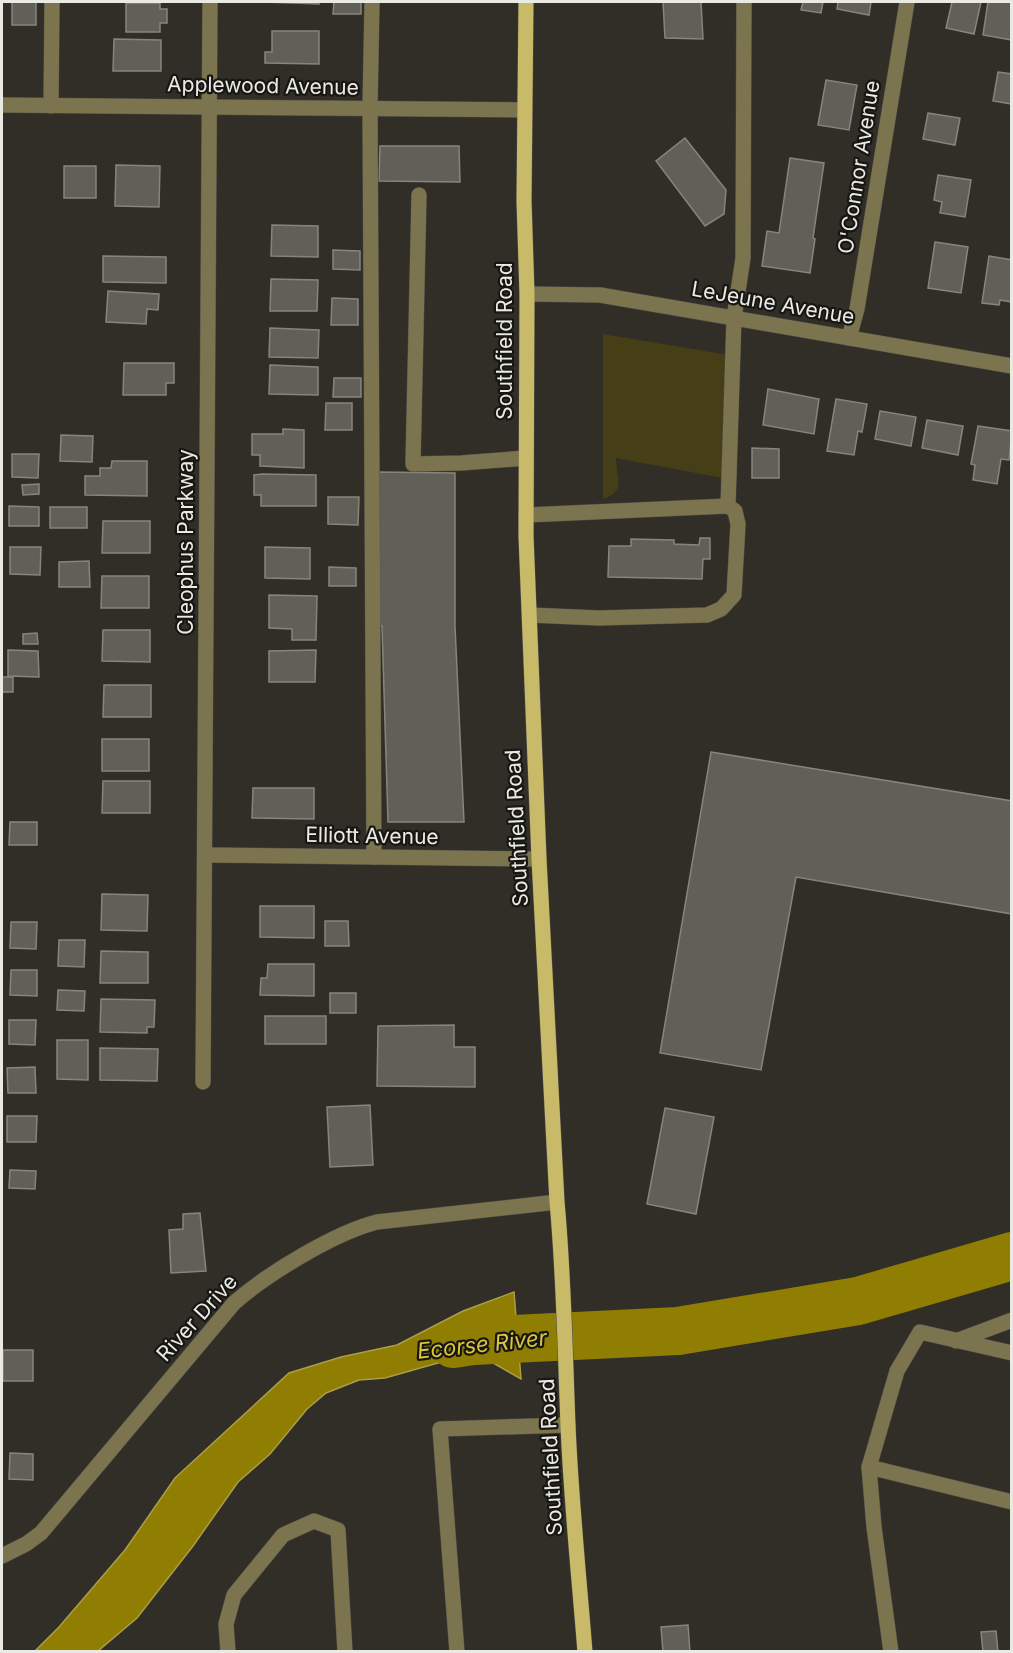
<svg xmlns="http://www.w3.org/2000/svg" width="1013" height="1653" font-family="Inter,sans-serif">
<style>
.green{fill:#453e16}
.water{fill:#907e03;stroke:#ab9e47;stroke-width:1.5}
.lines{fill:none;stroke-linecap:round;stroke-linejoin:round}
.river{stroke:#907e03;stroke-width:48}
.building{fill:#616058;stroke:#86857c;stroke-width:1.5}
.minor-casing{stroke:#4e4c45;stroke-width:16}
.major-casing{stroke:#4e4c45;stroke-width:16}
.minor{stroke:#7b744f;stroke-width:15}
.major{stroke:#c8ba69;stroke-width:15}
.labels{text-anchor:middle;stroke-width:4.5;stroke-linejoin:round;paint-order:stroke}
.street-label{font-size:21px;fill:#eaeae5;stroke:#171613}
.water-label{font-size:22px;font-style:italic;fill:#ddc73d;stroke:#171613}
</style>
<rect width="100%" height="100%" fill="#302e27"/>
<path class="green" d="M603 334 729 355 728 479 616 458C616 479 627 491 603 499Z"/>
<polygon class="water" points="514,1292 521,1379 488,1360 445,1361 385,1378 359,1380 326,1393 307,1409 270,1454 238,1482 193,1546 137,1618 98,1651 35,1651 59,1627 125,1550 175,1478 289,1373 341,1357 397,1345 463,1311"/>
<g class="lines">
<polyline class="river" points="453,1344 473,1341 678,1331 858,1301 1012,1256"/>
</g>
<g class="building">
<rect x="12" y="2" width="24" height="23"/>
<polygon points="264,2 319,2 319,4"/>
<polygon points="334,2 361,2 361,14 333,14"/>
<polygon points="663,2 701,2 703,39 665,38"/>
<polygon points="803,2 823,2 821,13 801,10"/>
<polygon points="838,2 871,2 869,15 837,9"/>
<polygon points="952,2 981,2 974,34 946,28"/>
<polygon points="988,2 1012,2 1012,40 983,35"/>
<polygon points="126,3 160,3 160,9 167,9 167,23 160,23 160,32 126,32"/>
<polygon points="272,31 319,31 319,64 265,63 265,52 272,52"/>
<polygon points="114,39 161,40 161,71 113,71"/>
<polygon points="998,72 1012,74 1012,104 993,101"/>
<polygon points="826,80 857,85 849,130 818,125"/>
<polygon points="928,113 960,118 955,145 923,139"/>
<polygon points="685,138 726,190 724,214 705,226 656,161"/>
<polygon points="380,146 459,146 460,182 379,181"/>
<polygon points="790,158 824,163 813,238 815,239 810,273 762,266 767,231 779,233"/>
<polygon points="116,165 160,166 159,207 115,206"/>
<rect x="64" y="166" width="32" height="32"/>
<polygon points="938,175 971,180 965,217 940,213 942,202 934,200"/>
<polygon points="272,225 318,226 318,257 271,256"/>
<polygon points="935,242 968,247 961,293 928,288"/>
<polygon points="333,250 360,251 360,270 333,269"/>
<polygon points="103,256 166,257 166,283 103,282"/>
<polygon points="989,256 1012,260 1012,302 1000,300 999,305 982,303"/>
<polygon points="271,279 318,280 317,311 270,311"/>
<polygon points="108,291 159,294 158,310 147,309 146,324 106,322"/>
<polygon points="332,298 358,299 358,325 331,325"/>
<polygon points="270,328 319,330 318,358 269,357"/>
<polygon points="124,363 174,363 174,383 166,383 166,395 123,395"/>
<polygon points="270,365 318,367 318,395 269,394"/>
<polygon points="334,378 361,378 361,397 333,397"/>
<polygon points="768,389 819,399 814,434 763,425"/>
<polygon points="836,399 867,404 862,432 858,431 854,455 827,451"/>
<polygon points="326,403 352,403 352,430 325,430"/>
<polygon points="880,411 916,417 911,446 875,439"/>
<polygon points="927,420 963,426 958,455 922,448"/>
<polygon points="978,426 1012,431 1009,460 1001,459 997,484 973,480 975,465 971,464"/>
<polygon points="283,429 304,430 304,468 260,466 260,455 252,455 252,434 283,434"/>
<polygon points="61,435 93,436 92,462 60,461"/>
<polygon points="752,448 779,449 779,478 752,478"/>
<polygon points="12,454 39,454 38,478 12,477"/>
<polygon points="112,461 147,461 147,496 85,495 85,476 100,476 100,468 111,468"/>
<polygon points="379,472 455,473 455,626 464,822 388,822 382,626 380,625"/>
<polygon points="262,474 316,475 316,506 261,506 261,495 254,495 254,475"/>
<polygon points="39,484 39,494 23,495 22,485"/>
<polygon points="328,497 359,497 358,525 328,524"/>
<polygon points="9,506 39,507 39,526 9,526"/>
<rect x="50" y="507" width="37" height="21"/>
<polygon points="103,521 150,521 150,553 102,553"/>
<polygon points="700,538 710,538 710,559 703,559 702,579 608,577 609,546 631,546 631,539 674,540 674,544 699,545"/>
<polygon points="10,547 41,547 40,575 10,574"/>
<polygon points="265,547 310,548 310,579 265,578"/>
<polygon points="89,561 90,587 59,587 59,562"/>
<polygon points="329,567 356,568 356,586 329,586"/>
<polygon points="102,576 149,576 149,608 101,608"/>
<polygon points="269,595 317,596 316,640 292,640 292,629 269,628"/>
<polygon points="103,630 150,630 150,662 102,661"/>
<polygon points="37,633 38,644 23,644 23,634"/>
<polygon points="8,650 38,651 39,677 8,676"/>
<polygon points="316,650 315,682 269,682 269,651"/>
<rect x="2" y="677" width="11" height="15"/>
<polygon points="104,685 151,685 151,717 103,717"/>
<rect x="102" y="739" width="47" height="32"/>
<polygon points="711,752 1012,801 1012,914 796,877 761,1070 660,1053"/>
<polygon points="103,781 150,781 150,813 102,813"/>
<polygon points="253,788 314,788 314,819 252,818"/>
<polygon points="10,822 37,822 37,845 9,845"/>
<polygon points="102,894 148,895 147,931 101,930"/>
<polygon points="260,906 314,906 314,938 260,937"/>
<polygon points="325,921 348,921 349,946 325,946"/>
<polygon points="11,922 37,922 36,949 10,948"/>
<polygon points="59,940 85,940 84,967 58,966"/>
<polygon points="101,951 148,952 148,983 100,983"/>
<polygon points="268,964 314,964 314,996 260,995 261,978 267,978"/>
<polygon points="11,970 37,970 37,996 10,995"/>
<polygon points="58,990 85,991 84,1011 57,1010"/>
<rect x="330" y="993" width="26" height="20"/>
<polygon points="101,999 155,1000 154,1027 147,1027 147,1033 100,1032"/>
<rect x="265" y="1016" width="61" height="28"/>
<polygon points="9,1020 36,1020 35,1045 9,1044"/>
<polygon points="454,1025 454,1047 475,1047 475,1087 377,1086 378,1026"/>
<polygon points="57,1040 88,1040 88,1080 57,1079"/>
<polygon points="100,1048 158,1049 157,1081 100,1080"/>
<polygon points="35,1067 36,1093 8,1093 7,1068"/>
<polygon points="370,1105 373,1165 330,1167 327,1107"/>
<polygon points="665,1108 714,1117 696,1214 647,1204"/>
<polygon points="7,1116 37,1116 36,1142 7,1142"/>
<polygon points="10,1170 36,1171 35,1189 9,1188"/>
<polygon points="200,1213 206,1271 171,1273 169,1230 183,1229 183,1214"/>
<rect x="3" y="1350" width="30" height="31"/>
<polygon points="10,1453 33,1454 33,1480 9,1479"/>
<polygon points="688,1625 690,1652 663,1652 661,1627"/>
<polygon points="996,1631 998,1652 983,1652 981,1632"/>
</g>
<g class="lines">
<g class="minor-casing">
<g id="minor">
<polyline points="372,2 370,108 374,857"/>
<polyline points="2,105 524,110"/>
<polyline points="51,106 52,2"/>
<polyline points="419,195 413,464 461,463 526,458"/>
<polyline points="527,294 600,295 1012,366"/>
<polyline points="849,338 857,309 907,2"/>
<polyline points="728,506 734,318 743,258 744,2"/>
<polyline points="526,515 728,506 735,511 738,524 734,595 721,609 707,615 599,618 530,615"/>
<polyline points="205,855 539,859"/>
<polyline points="203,1082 210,2"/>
<polyline points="956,1341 1012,1320"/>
<polyline points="869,1467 1012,1502"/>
<path d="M2 1556 26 1544 41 1533 234 1303C267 1274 334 1233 377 1222L557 1202"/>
<polyline points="228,1652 226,1624 234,1595 283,1535 314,1521 338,1530 345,1652"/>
<polyline points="457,1652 440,1429 568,1425"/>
<polyline points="891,1652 874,1527 869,1467 897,1371 920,1332 1012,1353"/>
</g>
</g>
<g class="major-casing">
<path id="major" d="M526 2 524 201 527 294 526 536 539 859 557 1202C564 1276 565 1351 568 1425 571 1500 579 1576 585 1652"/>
</g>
<use href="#minor" class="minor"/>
<use href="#major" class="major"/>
</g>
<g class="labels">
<g class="street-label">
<text transform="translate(263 86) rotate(1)" y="7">Applewood Avenue</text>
<text transform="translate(859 167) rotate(-81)" y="7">O'Connor Avenue</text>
<text transform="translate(773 303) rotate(10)" y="7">LeJeune Avenue</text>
<text transform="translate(505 341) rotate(-90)" y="7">Southfield Road</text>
<text transform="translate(186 542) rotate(-90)" y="7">Cleophus Parkway</text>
<text transform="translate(517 828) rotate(-93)" y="7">Southfield Road</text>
<text transform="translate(372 836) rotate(1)" y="7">Elliott Avenue</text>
<text transform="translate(197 1318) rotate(-48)" y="7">River Drive</text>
<text transform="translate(551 1457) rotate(-93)" y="7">Southfield Road</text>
</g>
<g class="water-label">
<text transform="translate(482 1344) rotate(-6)" y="8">Ecorse River</text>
</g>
</g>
<rect width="1013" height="1653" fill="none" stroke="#eaeae5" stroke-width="6"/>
</svg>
